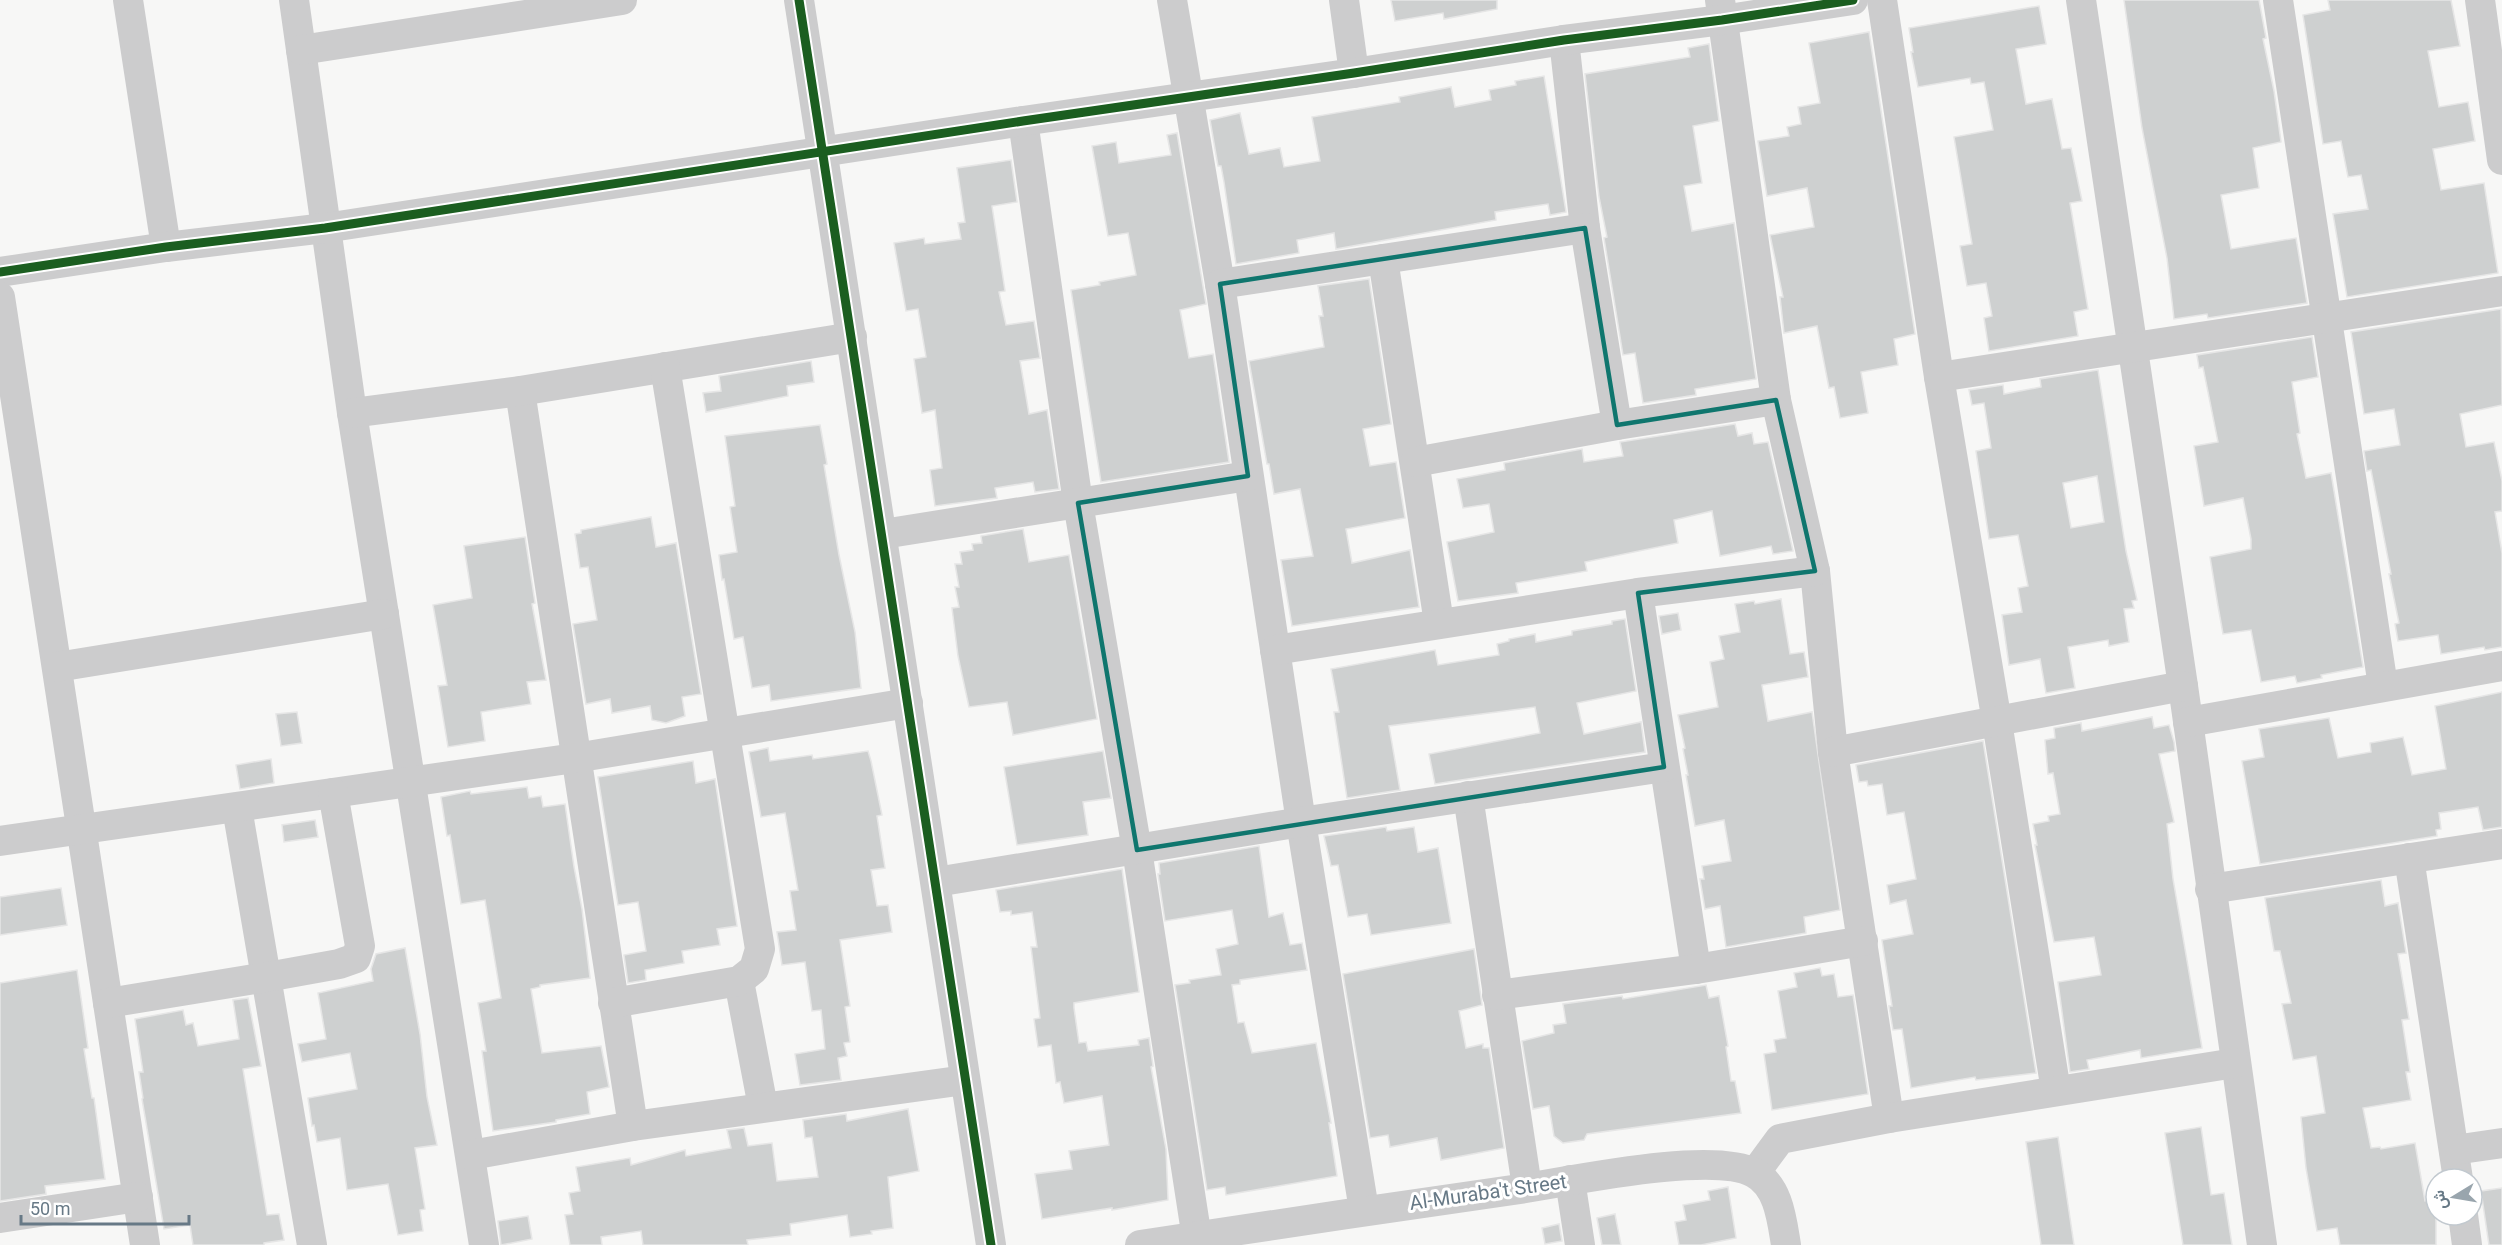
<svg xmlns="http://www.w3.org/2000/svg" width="2502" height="1245" font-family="Roboto,Vazirmatn,sans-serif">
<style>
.building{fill:#ced0d0;stroke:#e6e6e6;stroke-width:1.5;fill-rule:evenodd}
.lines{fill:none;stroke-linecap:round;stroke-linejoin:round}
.minor{stroke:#cccccd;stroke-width:30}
.cycleway-casing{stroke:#fff;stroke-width:13}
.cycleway{stroke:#1b5e20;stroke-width:9}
.marked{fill:none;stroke:#0f766e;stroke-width:4.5;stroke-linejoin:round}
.labels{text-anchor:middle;stroke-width:6;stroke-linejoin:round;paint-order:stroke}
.street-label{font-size:20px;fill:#677986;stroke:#fff}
</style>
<rect width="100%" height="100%" fill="#f7f7f6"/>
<g class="building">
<polygon points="1391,0 1497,0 1497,9 1444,19 1443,13 1395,21"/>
<polygon points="2124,0 2259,0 2266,38 2263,39 2274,91 2281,142 2253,148 2259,188 2221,195 2231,249 2296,238 2307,303 2208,318 2207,314 2174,319 2167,258 2142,128"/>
<polygon points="2328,0 2451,0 2460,46 2428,51 2439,107 2468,102 2475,141 2433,149 2441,190 2484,183 2498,273 2347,297 2333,214 2368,209 2361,175 2348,177 2341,141 2323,144 2303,15 2330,10"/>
<polygon points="2039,6 2046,44 2016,49 2026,104 2052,99 2062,149 2071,148 2082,201 2070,203 2088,309 2074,312 2078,336 1989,351 1984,318 1992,316 1986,283 1967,286 1960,246 1972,244 1954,137 1993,130 1984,82 1971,84 1970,78 1918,87 1911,52 1913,52 1909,28"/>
<polygon points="1869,32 1915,334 1894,339 1898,365 1861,372 1868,413 1840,418 1834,387 1829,388 1817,326 1784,333 1780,297 1783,297 1770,235 1814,227 1807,188 1767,196 1758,141 1789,136 1787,127 1801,124 1798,107 1820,103 1809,43"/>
<polygon points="1709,44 1719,121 1693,126 1702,183 1684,186 1692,231 1734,223 1756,379 1695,389 1696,395 1643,403 1635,353 1623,355 1604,238 1607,237 1599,197 1585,74 1690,57 1688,48"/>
<polygon points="1544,76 1566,212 1550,215 1548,204 1495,212 1496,220 1336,249 1334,233 1297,240 1299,253 1236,264 1224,182 1221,166 1218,166 1210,120 1240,113 1249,154 1280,148 1284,167 1320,161 1312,117 1400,102 1399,97 1451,87 1455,107 1491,100 1489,90 1516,85 1515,81"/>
<polygon points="1177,133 1206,304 1180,310 1189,358 1213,354 1229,462 1101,482 1071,290 1100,285 1099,282 1136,275 1128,233 1108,236 1092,146 1116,142 1119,163 1171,155 1167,135"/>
<polygon points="1011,160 1017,202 992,206 1005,291 999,292 1006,325 1034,321 1040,358 1020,361 1029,414 1047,410 1059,489 1035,492 1033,482 995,488 997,498 935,506 930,470 942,468 935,410 922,413 914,359 926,357 918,309 906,311 894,243 924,238 925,244 961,239 958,223 965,222 957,168"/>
<polygon points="1369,279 1391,424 1363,429 1370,466 1396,462 1405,518 1346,529 1352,563 1410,550 1419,607 1292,626 1281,560 1313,556 1300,489 1274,494 1269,464 1267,464 1249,361 1324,347 1319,316 1323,316 1318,286"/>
<polygon points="2501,309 2502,405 2460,414 2466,447 2494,442 2502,481 2502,511 2495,512 2502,553 2502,647 2485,650 2484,647 2441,654 2438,635 2398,641 2395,624 2399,623 2389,574 2391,574 2371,470 2367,471 2364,451 2400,445 2394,409 2364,414 2351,332"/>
<polygon points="2312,337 2318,377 2292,382 2300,433 2297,434 2306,478 2331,473 2363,667 2321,675 2322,678 2297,683 2295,676 2261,682 2251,630 2223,634 2218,606 2210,557 2251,549 2251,539 2243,498 2204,506 2194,446 2218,442 2203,367 2199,368 2197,355"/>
<polygon points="811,361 814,382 787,386 788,396 706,412 703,393 721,391 719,376"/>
<path d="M2098 370 2126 551 2137 600 2132 601 2134 608 2124 609 2129 642 2109 646 2108 640 2068 647 2075 688 2046 693 2040 659 2009 665 2002 615 2022 612 2018 588 2028 586 2018 535 1989 539 1976 451 1991 448 1984 403 1972 405 1969 390 2003 385 2004 394 2041 387 2040 379ZM2097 476 2104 522 2071 528 2063 483Z"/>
<polygon points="1735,424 1738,436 1752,433 1754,444 1768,442 1793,551 1773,554 1771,546 1720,556 1712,511 1674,520 1678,543 1585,562 1587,571 1516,583 1518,593 1458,601 1447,542 1494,532 1489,504 1463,508 1457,479 1505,470 1504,463 1582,449 1584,462 1623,456 1620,442"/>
<polygon points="820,425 827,464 824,465 839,555 855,632 861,688 771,701 769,685 752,688 743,637 734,639 724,579 722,580 719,555 737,552 730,507 735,506 725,436"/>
<polygon points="651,517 656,547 676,543 701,694 682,697 685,716 666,723 652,720 650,706 612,713 610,699 586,704 573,624 597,620 588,567 580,568 575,534 581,533 581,530"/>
<polygon points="1023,529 1029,562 1069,555 1097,719 1013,735 1007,702 969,707 958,656 952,608 959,607 955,587 959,587 955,564 962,564 960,552 973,550 972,544 982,543 981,536"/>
<polygon points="525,537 535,603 532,604 546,680 527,682 531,704 481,712 485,741 448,747 438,686 447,685 433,605 472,598 464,546"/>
<polygon points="1781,599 1790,654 1804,652 1808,677 1762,685 1768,721 1812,712 1840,910 1804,917 1806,933 1726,947 1720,906 1705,909 1700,879 1704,879 1702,866 1731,861 1724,820 1695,826 1686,775 1688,775 1683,749 1685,748 1678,715 1718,707 1710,662 1724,659 1719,636 1740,632 1735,604 1754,601 1755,604"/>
<polygon points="1678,613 1681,630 1662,634 1659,616"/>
<polygon points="1625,619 1636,691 1577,703 1584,734 1641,722 1645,752 1435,784 1429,754 1540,733 1535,707 1389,726 1400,790 1347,798 1334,712 1339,712 1331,669 1435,650 1438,665 1499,655 1497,644 1509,641 1509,639 1535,634 1536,642 1572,635 1572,631 1612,624 1612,621"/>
<polygon points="2502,692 2502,827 2483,830 2478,807 2439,813 2441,829 2436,830 2437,836 2260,864 2242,761 2264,757 2259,729 2329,718 2338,758 2371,752 2370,743 2403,737 2412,775 2446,769 2435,706"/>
<polygon points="297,712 302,743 281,746 276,714"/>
<polygon points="2152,717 2154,728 2169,725 2174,742 2175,751 2159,754 2174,822 2167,824 2173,879 2202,1048 2141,1058 2140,1050 2087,1060 2089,1069 2070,1072 2058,982 2101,975 2094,937 2054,942 2035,845 2037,845 2033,824 2049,821 2048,816 2060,814 2053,773 2048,774 2045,740 2055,738 2054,728 2081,723 2082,731"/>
<polygon points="1983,741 2036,1073 1976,1080 1975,1077 1911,1088 1902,1029 1893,1030 1889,1006 1892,1006 1882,940 1913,934 1906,900 1890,904 1887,885 1916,879 1904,812 1887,815 1882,784 1868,786 1867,781 1859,782 1856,765"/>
<polygon points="768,748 770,761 812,755 813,759 868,751 871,761 882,815 877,816 885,868 871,870 877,906 888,905 892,932 840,940 850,1006 845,1007 850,1042 844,1043 847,1056 838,1058 841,1080 800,1085 795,1054 825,1049 821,1010 812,1011 805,962 782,965 777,932 796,930 790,891 798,890 785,813 761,817 749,752"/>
<polygon points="1103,751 1111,798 1083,802 1088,835 1017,845 1004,767"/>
<polygon points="271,759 274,783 240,789 236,765"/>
<polygon points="693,761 696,783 715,779 737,926 717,929 720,945 682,951 684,963 645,970 646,980 628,983 624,955 646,951 638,902 618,905 598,777"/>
<polygon points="527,787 529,798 541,796 543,807 565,804 574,867 582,909 590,978 540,985 540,987 531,989 542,1053 601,1046 609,1087 587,1092 590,1114 556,1120 556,1122 493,1131 482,1051 486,1051 478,1003 501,998 485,900 461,904 450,835 447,836 441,797 470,791 471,794"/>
<polygon points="315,820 318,837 284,842 282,825"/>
<polygon points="1386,827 1387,831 1414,827 1418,852 1438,848 1451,923 1371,935 1367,914 1348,917 1338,865 1331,866 1324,836"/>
<polygon points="1259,846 1269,917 1283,913 1290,945 1302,943 1307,970 1240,980 1240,984 1232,985 1238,1023 1244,1022 1252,1053 1316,1043 1331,1123 1329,1123 1337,1176 1226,1195 1225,1187 1207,1190 1175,985 1190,983 1189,980 1221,975 1216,949 1238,944 1232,910 1165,921 1158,874 1160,874 1159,863"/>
<polygon points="1122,869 1139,992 1074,1003 1074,1008 1079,1043 1086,1042 1088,1051 1139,1045 1138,1040 1149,1038 1153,1066 1151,1067 1166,1149 1168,1200 1112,1210 1112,1208 1042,1219 1035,1174 1072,1169 1069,1151 1109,1145 1102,1096 1064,1103 1060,1082 1056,1083 1051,1045 1038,1047 1034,1019 1040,1018 1031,947 1037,947 1032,912 1011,915 1011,911 1000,912 996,890"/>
<polygon points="2381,880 2385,906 2398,903 2406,953 2398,954 2409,1019 2402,1020 2410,1072 2406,1072 2411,1100 2363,1108 2371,1148 2380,1147 2381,1149 2415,1143 2425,1201 2436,1199 2436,1245 2340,1245 2337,1228 2317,1231 2306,1168 2301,1117 2325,1113 2316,1056 2293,1060 2282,1004 2291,1003 2280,951 2274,951 2265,898"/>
<polygon points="61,888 67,925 0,935 0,897"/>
<polygon points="405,948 420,1034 427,1097 437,1145 415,1148 425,1209 420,1210 423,1231 398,1235 388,1184 347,1190 340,1138 317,1142 314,1125 312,1126 308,1098 357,1089 350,1053 302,1062 298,1044 326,1039 318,993 373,981 371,969 376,954"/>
<polygon points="1474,949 1482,1005 1459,1011 1466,1048 1483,1044 1483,1048 1489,1048 1504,1148 1441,1160 1437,1138 1390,1147 1388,1135 1370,1138 1343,974"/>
<polygon points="1820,968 1822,976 1834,974 1838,997 1853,995 1868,1094 1772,1110 1764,1054 1776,1052 1774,1040 1786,1038 1778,991 1797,987 1794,973"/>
<polygon points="77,970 88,1048 84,1049 92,1098 94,1098 105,1179 45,1186 46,1194 0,1201 0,983"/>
<polygon points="1706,985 1709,998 1719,996 1728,1046 1726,1047 1731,1081 1735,1081 1741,1113 1587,1134 1584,1140 1563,1143 1554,1136 1549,1106 1533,1109 1522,1041 1554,1033 1553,1025 1566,1023 1563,1004 1622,996 1623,999"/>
<polygon points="248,998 261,1066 243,1069 267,1215 279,1214 284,1240 264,1243 264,1245 193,1245 190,1225 164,1229 142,1099 143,1098 139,1072 143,1072 135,1019 183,1010 186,1025 193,1023 198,1046 239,1039 233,1000"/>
<polygon points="908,1109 919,1171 888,1177 893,1228 871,1231 872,1234 850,1237 847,1215 790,1224 791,1235 747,1240 748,1245 643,1245 641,1231 601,1237 602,1245 570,1245 565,1215 573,1214 569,1193 580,1191 576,1167 630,1158 631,1165 685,1150 686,1156 731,1148 727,1130 744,1128 748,1146 772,1143 777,1181 818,1177 812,1137 805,1138 803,1120 846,1114 847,1121"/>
<polygon points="2201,1127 2211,1195 2224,1193 2232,1245 2183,1245 2165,1133"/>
<polygon points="2058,1137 2074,1245 2041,1245 2026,1142"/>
<polygon points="1728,1187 1736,1238 1701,1245 1679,1245 1675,1222 1686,1220 1683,1205 1710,1200 1708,1191"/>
<polygon points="2502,1188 2502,1245 2489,1245 2481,1191"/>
<polygon points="1615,1214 1621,1245 1602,1245 1597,1218"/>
<polygon points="528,1216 532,1239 501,1245 498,1221"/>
<polygon points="1559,1224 1562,1241 1545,1244 1542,1228"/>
</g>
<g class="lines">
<g class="minor">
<polyline points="128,0 166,247"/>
<polyline points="294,0 352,413 484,1245"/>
<polyline points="799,0 991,1245"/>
<polyline points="1172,0 1220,284 1301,822 1364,1210"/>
<polyline points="1344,0 1354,73"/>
<polyline points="1720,0 1776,400 1815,571 1833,752 1889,1118"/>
<polyline points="1882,0 1939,377 1997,722 2056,1091"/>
<polyline points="2081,0 2183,686 2262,1245"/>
<polyline points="2278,0 2383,686"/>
<polyline points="2480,0 2502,160"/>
<polyline points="1564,40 1585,228 1617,425"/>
<polyline points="301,50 622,0"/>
<polyline points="1023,121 1078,503 1137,850 1198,1245"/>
<polyline points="1383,259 1439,623"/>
<polyline points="0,272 166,247 325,228 1023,121 1354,73 1564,40 1722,20 1853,0"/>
<polyline points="1220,284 1585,228"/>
<polyline points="0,297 145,1245"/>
<polyline points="1939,377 2502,291"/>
<polyline points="520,391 633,1126"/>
<polyline points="352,413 520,391 852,337"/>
<polyline points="1415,462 1617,425 1776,400"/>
<polyline points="883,534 1248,476"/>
<polyline points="1638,593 1696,969"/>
<polyline points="1275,650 1638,593 1815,571"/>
<polyline points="57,667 384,614"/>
<polyline points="2188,722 2502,666"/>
<polyline points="1833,752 2183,686"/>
<polyline points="1468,796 1527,1187"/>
<polyline points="237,808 312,1245"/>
<polyline points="0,841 575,758 908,703"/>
<polyline points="2409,858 2458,1179"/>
<polyline points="936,882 1301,822 1664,767"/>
<polyline points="2210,889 2502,844"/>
<polyline points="739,981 763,1107"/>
<polyline points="1497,995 1696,969 1863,941"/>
<polyline points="108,1003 267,977 339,964 356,958 360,946 333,793"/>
<polyline points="613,1003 739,981 754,969 760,949 665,367"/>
<polyline points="2454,1150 2502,1143"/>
<polyline points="471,1155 633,1126 965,1080"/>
<polyline points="1755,1173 1780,1139 1889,1118 2235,1063"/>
<polyline points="1570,1180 1580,1245"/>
<polyline points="2463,1215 2467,1245"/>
<polyline points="0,1218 138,1197"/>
<path d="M1140 1245C1269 1225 1397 1207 1526 1188 1576 1180 1713 1151 1754 1173 1779 1186 1782 1221 1786 1245"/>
</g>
<g class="cycleway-casing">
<g id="cycleway">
<polyline points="799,0 991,1245"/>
<polyline points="0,272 166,247 325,228 1023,121 1354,73 1564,40 1722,20 1853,0"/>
</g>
</g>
<use href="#cycleway" class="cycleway"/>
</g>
<path class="marked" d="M1585 228 1617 425 1776 400 1815 571 1638 593 1664 767 1137 850 1078 503 1248 476 1220 284Z"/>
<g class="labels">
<g class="street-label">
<text transform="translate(1488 1192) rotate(-8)" y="7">Al-Muraba't Street</text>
</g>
</g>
<g transform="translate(2454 1197) rotate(259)"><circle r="28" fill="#ffffff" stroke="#c2c9cf" stroke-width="1.5"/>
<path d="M0-4.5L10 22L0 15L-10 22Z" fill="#99a5ad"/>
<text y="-9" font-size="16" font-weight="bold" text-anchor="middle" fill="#677986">ش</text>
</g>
<path d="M21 1215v9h168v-9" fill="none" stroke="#677986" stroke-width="3"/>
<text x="30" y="1215" font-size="18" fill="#677986" stroke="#ffffff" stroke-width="4.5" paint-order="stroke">50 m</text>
</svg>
